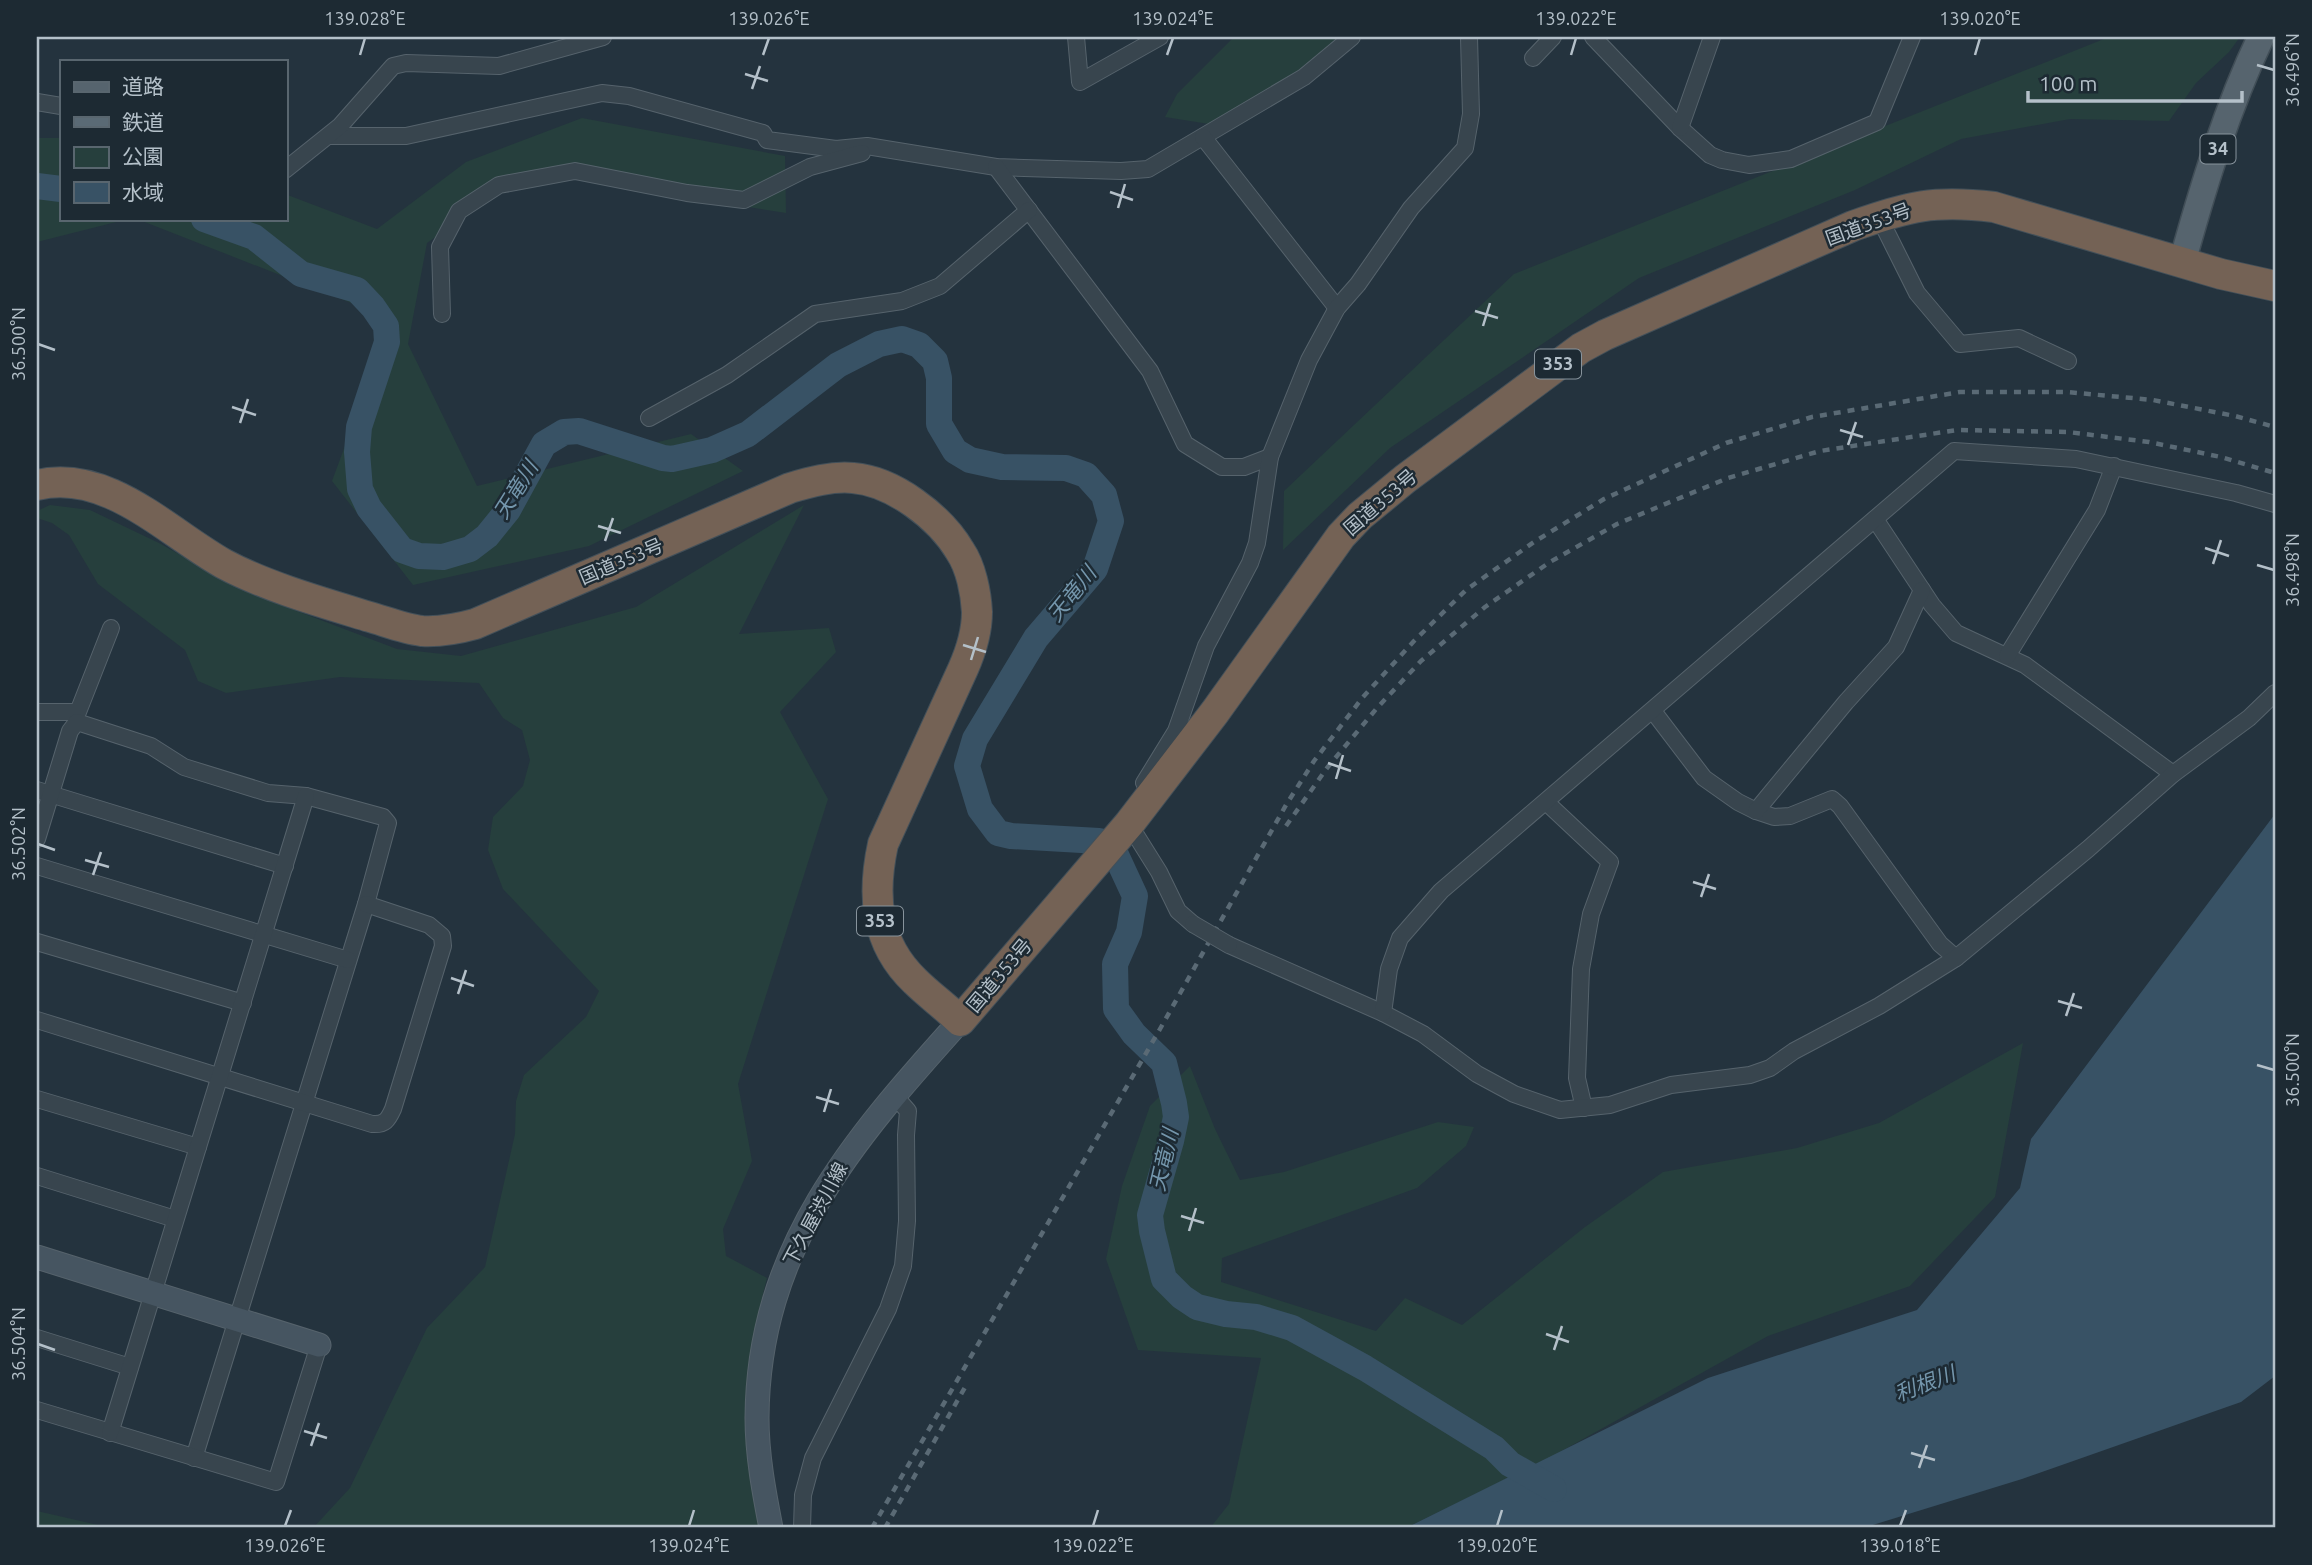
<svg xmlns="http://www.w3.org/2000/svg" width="2312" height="1565" font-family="Ubuntu,'Noto Sans JP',sans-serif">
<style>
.green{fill:#263f3d}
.water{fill:#385265}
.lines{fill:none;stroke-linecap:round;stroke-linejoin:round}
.river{stroke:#385265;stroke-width:26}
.street-casing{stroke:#56636c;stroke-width:18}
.secondary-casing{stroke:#56636c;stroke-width:25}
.primary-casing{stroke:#414e57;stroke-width:29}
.highway-casing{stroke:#435059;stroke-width:32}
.street{stroke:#38454e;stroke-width:16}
.secondary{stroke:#465561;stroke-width:23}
.primary{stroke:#56646e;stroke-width:26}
.highway{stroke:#746255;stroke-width:30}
.rail{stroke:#5a6a75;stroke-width:4.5;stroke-dasharray:7 7;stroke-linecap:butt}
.street-bridge-casing{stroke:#56636c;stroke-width:18;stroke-linecap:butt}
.street-bridge{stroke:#38454e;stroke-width:16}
.ticks{fill:none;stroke:#b4c0c9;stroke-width:2.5}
.labels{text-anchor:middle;stroke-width:5;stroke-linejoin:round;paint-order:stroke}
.shield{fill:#1d2a33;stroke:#87939c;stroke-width:2}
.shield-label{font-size:18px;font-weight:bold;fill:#b4c0c9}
.street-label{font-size:19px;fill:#b4c0c9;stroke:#1d2a33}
.water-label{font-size:21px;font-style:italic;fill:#7496ac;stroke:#1d2a33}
.neatline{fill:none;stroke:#b4c0c9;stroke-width:2.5}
.ticks-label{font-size:18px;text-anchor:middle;fill:#b4c0c9}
</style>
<rect width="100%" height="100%" fill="#24333e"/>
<g class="green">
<polygon points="1234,37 1342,37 1306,67 1209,124 1165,117 1177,94"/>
<polygon points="2109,37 2240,37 2229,52 2196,83 2169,121 2070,119 1961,139 1855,190 1639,278 1390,448 1283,550 1284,491 1514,274"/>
<polygon points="582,118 785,156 786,213 528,172 427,243 408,344 477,486 691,434 743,471 589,546 413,585 332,481 372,373 382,315 137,219 285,219 285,194 377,229 466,162"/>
<polygon points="37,138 61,138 61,219 128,219 37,242"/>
<path d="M50 505 90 510 159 543 247 592 397 649 461 656 636 607 804 505 739 634 829 628 836 652 780 712 828 799 738 1084 752 1161 723 1229 726 1256 767 1278C755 1325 745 1372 746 1422 747 1457 757 1493 762 1528H313L350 1488 427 1328 485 1267 515 1134 516 1101 524 1075 586 1017 599 991 503 889 488 850 493 817 523 786 530 760 522 730 503 718 479 683 340 677 226 693 198 681 185 650 98 584 69 535 52 523 37 518V511Z"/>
<polygon points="2023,1043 1995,1197 1910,1286 1768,1336 1549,1458 1406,1528 1210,1528 1229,1504 1261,1358 1138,1350 1106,1259 1122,1186 1150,1106 1190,1066 1215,1129 1240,1180 1284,1172 1438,1122 1474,1127 1466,1146 1417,1188 1222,1258 1221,1282 1376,1331 1405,1298 1462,1325 1585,1227 1663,1172 1797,1148 1879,1123"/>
<polygon points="37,1511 111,1528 37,1528"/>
</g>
<polygon class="water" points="2275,814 2275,1376 2241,1402 2022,1479 1863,1528 1406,1528 1708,1378 1917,1310 2020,1188 2031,1139"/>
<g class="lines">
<g class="river">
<polyline points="37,186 61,189"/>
<polyline points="204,219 254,237 301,274 357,290 373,307 386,326 387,342 359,427 357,452 360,489 369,508 402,550 419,556 443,557 470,549 487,536 508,510 544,444 564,432 579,431 663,458 672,459 712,450 748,434 838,365 879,344 902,339 919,345 935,361 939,378 939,424 955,451 970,460 1002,467 1066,468 1086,475 1104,495 1111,521 1095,569 1036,638 975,739 967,766 980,809 998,833 1011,836 1099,841 1116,855 1135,896 1129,932 1115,964 1116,1009 1134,1034 1164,1063 1174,1103 1176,1117 1171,1141 1150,1215 1152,1231 1164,1279 1182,1297 1197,1307 1226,1314 1256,1317 1292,1328 1365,1368 1494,1448 1510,1464 1554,1489"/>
</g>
<g class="street-casing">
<g id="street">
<polyline points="1076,37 1080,82 1160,37"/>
<polyline points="1593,37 1680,128 1710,155 1722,160 1749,165 1791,159 1877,122 1912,37"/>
<polyline points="1533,58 1553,37"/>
<polyline points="37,102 61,106"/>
<polyline points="1680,128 1712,37"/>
<polyline points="330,136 406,136 602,93 629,96 763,133 767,140 836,149 867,146 996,167 1121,171 1148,169 1304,77 1352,37"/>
<polyline points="1203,137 1337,308"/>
<polyline points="996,167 1150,371 1185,444 1222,467 1244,467 1270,457"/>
<polyline points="285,170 340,126 393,66 406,63 499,66 603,37"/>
<polyline points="1879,217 1917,293 1960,344 2019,338 2068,361"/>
<polyline points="442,314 440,247 459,211 499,185 575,171 687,193 744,200 810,167 862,153"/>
<polyline points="649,418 727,375 815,314 902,301 940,286 1029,210"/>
<polyline points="1875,519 1932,605 1956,633 2025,665 2173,774"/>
<polyline points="2007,656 2097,510 2114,466"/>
<polyline points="1653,711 1704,778 1738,802 1756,811 1774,817 1790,816 1832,799 1840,806 1940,944 1956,958"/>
<polyline points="37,712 78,712 111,628"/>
<polyline points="1144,783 1176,731 1206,646 1250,563 1257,543 1270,457 1309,360 1337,308 1358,284 1411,208 1465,148 1471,114 1469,37"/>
<polyline points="37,790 285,866"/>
<polyline points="1546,802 1610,862 1591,914 1581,969 1577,1078 1584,1108"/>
<polyline points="1756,811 1846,702 1896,647 1922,590"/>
<polyline points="1130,820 1129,824 1159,872 1178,911 1193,924"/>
<polyline points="37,839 70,731 77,722 151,746 184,767 268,793 306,796 383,817 388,823 366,904 194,1458"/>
<polyline points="37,866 348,960"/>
<polyline points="37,942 243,1003"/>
<polyline points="1229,945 1383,1013 1423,1034 1477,1074 1514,1094 1560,1110 1610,1105 1671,1085 1750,1075 1770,1068 1794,1051 1879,1006 1956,958 2088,849 2173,774 2249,718 2275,693"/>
<polyline points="1383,1013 1389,969 1400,938 1441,891 1954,451 2076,459 2236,493 2275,504"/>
<path d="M37 1020 372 1124C385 1125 388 1120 393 1109L443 946 442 936 429 925 366 904"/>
<polyline points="37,1099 198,1147"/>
<polyline points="37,1176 175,1219"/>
<polyline points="37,1338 130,1367"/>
<polyline points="37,1410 276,1482 319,1345"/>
<polyline points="110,1433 306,796"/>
<polyline points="802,1528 803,1495 813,1458 888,1309 903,1266 907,1221 906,1135 908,1111 894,1095"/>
</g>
</g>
<g class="secondary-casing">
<g id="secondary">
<polyline points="37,1257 319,1345"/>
<path d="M771 1528C764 1492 757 1455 757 1418 758 1248 853 1140 960 1021"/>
</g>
</g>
<g class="primary-casing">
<path id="primary" d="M2182 263C2203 187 2227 108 2261 37"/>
</g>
<g class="highway-casing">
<path id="highway" d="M37 485C107 468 167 532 224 564 267 587 324 603 370 617 387 622 405 629 422 631 441 632 457 629 475 624L790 488C810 482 832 476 853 478 893 481 940 517 960 551 971 567 976 593 977 612 977 632 971 651 963 669L883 844C872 895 875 943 915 981 929 995 946 1007 960 1021L1129 824 1215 712 1341 536 1360 516 1405 479 1581 348 1605 335 1853 226C1909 206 1934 200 1994 207L2221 274 2275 286"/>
</g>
<use href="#street" class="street"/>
<use href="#secondary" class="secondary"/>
<use href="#primary" class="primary"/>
<use href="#highway" class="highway"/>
<g class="rail">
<polyline points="1286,826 1327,768 1377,708 1421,661 1485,607 1550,562 1617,524 1728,478 1820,451 1957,430 2068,432 2149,442 2221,457 2275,473"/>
<polyline points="872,1528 1160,1029 1286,805 1314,761 1363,697 1414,641 1466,590 1534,542 1604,499 1726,443 1812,417 1960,392 2067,392 2153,400 2235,416 2275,427"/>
<polyline points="885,1528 968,1382"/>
</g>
<g class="street-bridge-casing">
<polyline id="street-bridge" points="1193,924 1229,945"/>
</g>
<use href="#street-bridge" class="street-bridge"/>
</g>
<path class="ticks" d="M360 55 365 38M763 55 769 38M1167 55 1173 38M1571 55 1576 38M1975 55 1980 38M2257 65 2274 70M745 74 768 81M752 89 760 66M1110 192 1133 200M1118 208 1125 184M1475 311 1498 318M1483 326 1490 303M38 344 55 350M232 407 256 415M240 423 248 399M1840 430 1863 437M1848 445 1856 422M598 526 621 533M605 541 613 518M2205 548 2229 556M2213 564 2221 540M2257 565 2274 570M963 645 986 652M971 660 978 637M1328 763 1351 771M1336 779 1343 755M38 844 55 850M85 860 109 867M93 875 101 852M1693 882 1716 889M1701 897 1709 874M451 978 474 986M458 994 466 970M2058 1001 2082 1008M2066 1016 2074 993M2257 1065 2274 1070M816 1097 839 1104M824 1112 831 1089M1181 1216 1204 1223M1189 1231 1196 1208M1546 1334 1569 1342M38 1344 55 1350M1554 1350 1562 1326M304 1431 327 1438M311 1446 319 1423M1911 1453 1935 1460M1919 1468 1927 1445M285 1526 291 1510M689 1526 694 1510M1093 1526 1098 1510M1497 1526 1502 1510M1900 1526 1906 1510"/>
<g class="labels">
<g class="shield">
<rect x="2200.5" y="134.5" width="35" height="29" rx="5"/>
<rect x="1535" y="349.5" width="46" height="29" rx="5"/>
<rect x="857" y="906.5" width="46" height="29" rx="5"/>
</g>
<g class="shield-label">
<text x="2218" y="155">34</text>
<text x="1558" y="370">353</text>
<text x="880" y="927">353</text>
</g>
<g class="street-label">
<text transform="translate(1868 224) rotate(-20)" y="7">国道353号</text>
<text transform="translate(1380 502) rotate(-41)" y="7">国道353号</text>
<text transform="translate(621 561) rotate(-23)" y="7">国道353号</text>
<text transform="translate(999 975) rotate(-50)" y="7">国道353号</text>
<text transform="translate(815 1214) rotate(-62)" y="7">下久屋渋川線</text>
</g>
<g class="water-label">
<text transform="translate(516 490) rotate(-58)" y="7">天竜川</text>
<text transform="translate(1072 594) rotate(-51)" y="7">天竜川</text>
<text transform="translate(1164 1160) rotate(-77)" y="7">天竜川</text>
<text transform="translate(1925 1384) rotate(-21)" y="7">利根川</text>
</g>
</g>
<rect width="2312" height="1565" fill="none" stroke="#1d2a33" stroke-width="77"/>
<rect x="60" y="60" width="228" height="161" fill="#1d2a33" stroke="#59666f" stroke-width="2"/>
<rect x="74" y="82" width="35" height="10" fill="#56646e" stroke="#59666f" stroke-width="2"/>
<text x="122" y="94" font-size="21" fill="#b4c0c9">道路</text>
<rect x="74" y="117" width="35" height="10" fill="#5a6a75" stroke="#59666f" stroke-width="2"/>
<text x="122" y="130" font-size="21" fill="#b4c0c9">鉄道</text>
<rect x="74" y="147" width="35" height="21" fill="#263f3d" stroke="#59666f" stroke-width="2"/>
<text x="122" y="164" font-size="21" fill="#b4c0c9">公園</text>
<rect x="74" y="182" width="35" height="21" fill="#385265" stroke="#59666f" stroke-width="2"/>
<text x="122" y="200" font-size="21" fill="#b4c0c9">水域</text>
<path d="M2028 91v10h214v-10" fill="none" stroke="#b4c0c9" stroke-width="3.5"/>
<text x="2039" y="91" font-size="21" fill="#b4c0c9" stroke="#1d2a33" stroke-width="5" paint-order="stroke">100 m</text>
<rect x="38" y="38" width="2236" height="1488" class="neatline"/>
<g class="ticks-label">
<text x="365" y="25">139.028°E</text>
<text x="769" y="25">139.026°E</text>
<text x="1173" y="25">139.024°E</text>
<text x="1576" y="25">139.022°E</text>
<text x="1980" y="25">139.020°E</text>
<text transform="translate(2293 70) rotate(-90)" y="6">36.496°N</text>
<text transform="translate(19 344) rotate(-90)" y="6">36.500°N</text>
<text transform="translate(2293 570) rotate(-90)" y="6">36.498°N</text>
<text transform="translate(19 844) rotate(-90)" y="6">36.502°N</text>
<text transform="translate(2293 1070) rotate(-90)" y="6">36.500°N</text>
<text transform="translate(19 1344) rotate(-90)" y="6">36.504°N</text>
<text x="285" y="1552">139.026°E</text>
<text x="689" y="1552">139.024°E</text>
<text x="1093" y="1552">139.022°E</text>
<text x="1497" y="1552">139.020°E</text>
<text x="1900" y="1552">139.018°E</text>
</g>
</svg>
